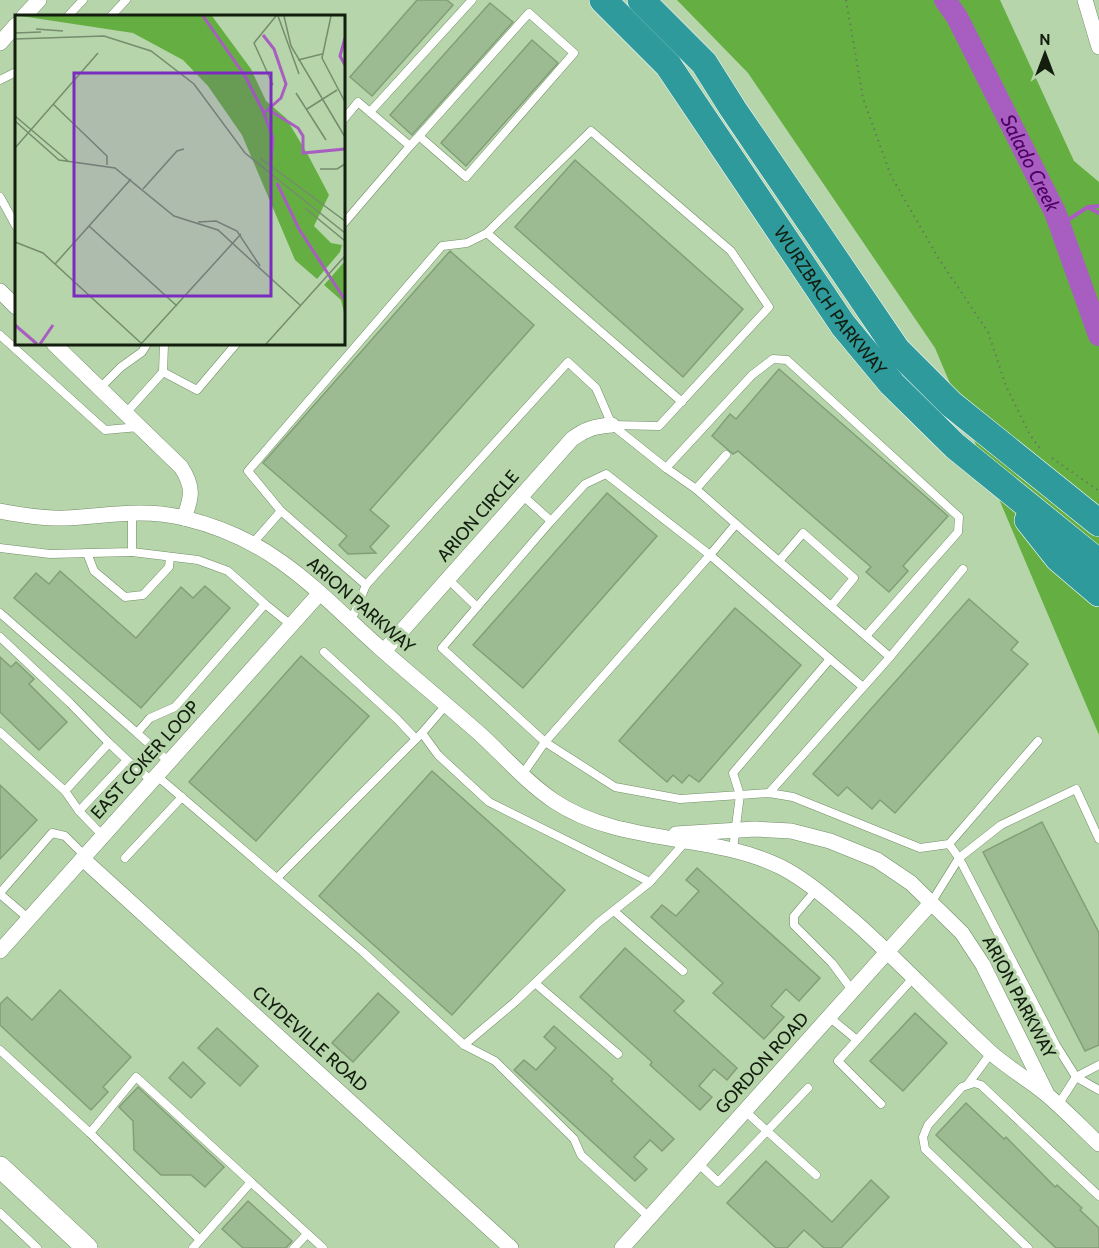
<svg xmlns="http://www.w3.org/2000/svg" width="1099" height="1248" font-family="Cabin,sans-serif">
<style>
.forest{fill:#65af42}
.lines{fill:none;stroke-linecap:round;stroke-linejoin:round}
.stream{stroke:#a85ec1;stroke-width:4}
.river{stroke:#a85ec1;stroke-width:22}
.building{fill:#9dbb92;stroke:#829f77;stroke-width:1.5}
.lane-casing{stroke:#728e67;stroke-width:9}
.street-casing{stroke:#728e67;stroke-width:16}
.secondary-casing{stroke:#728e67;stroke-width:22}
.highway-casing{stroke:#fff;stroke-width:28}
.path{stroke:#64795c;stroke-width:2;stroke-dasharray:1.5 4.5;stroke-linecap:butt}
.lane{stroke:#fff;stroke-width:8}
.street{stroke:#fff;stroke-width:15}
.secondary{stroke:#fff;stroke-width:21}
.highway{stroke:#2f9a9c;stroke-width:27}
.labels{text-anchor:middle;stroke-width:6;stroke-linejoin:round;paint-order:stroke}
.street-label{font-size:18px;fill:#131e0f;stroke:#b7d5ab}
.water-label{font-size:20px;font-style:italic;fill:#4f0063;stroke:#b7d5ab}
.inset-river{fill:none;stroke:#a85ec1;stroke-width:3}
.inset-road{fill:none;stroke:#758c6d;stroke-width:1.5}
.view{fill:#7b2cbf;fill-opacity:0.15;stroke:#7b2cbf;stroke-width:3}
.inset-edge{fill:none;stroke:#131e0f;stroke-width:3}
</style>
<rect width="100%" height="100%" fill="#b7d5ab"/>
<polygon class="forest" points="677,0 1000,0 1074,161 1099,182 1099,735 935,348 748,73"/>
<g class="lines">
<g class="stream">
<polyline points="1089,208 1099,213"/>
<polyline points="1060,225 1088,207 1099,206"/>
</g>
<path class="river" id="s1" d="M945 0 957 17 1055 212 1099 335"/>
</g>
<g class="building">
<polygon points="417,0 447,0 453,5 372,96 350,77"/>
<polygon points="490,3 513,22 412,135 390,115"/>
<polygon points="532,40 558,63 466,166 441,143"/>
<polygon points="575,160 743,309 683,377 515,227"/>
<polygon points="450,251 534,325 370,510 389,526 370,547 376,553 348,554 339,545 347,536 263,463"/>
<polygon points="779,369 948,516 903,566 908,571 889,592 866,572 871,567 738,451 733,454 712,436 730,414 736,419"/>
<polygon points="607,493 657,536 523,688 473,645"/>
<polygon points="60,571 136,638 181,587 193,598 205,586 230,608 141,708 14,598 36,573 49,584"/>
<polygon points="969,599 1018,642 1011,650 1028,664 895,813 880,800 872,809 847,787 838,796 813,774"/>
<polygon points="735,608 801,665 699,782 689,775 682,783 673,775 667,782 619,741"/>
<polygon points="301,656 369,716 256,841 189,782"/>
<polygon points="0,657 11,667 16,662 34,679 29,684 67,722 39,750 0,712"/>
<polygon points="432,771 565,890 452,1015 319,896"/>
<polygon points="0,785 37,820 0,859"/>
<polygon points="1042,822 1099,933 1099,1045 1085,1051 983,852"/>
<polygon points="697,868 820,978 799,1001 786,989 771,1006 784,1017 764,1039 713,993 723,983 651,917 662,905 676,916 699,891 686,880"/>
<polygon points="625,948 684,1001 674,1011 737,1068 727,1080 714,1069 699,1086 712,1097 700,1110 650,1065 652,1062 580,997"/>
<polygon points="60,990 131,1057 103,1087 108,1092 91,1110 0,1025 0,1004 7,997 32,1020"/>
<polygon points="378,993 399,1012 353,1062 332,1043"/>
<polygon points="915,1013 947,1043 903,1091 870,1061"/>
<polygon points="554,1026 613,1079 611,1081 674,1139 662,1151 650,1140 634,1157 647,1169 635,1181 514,1070 524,1060 536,1070 556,1048 544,1037"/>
<polygon points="217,1028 258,1066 240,1086 198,1048"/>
<polygon points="183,1062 205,1083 191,1098 169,1078"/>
<polygon points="138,1087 224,1167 205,1187 191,1175 161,1175 134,1150 133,1121 119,1107"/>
<polygon points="966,1103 1004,1139 1006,1137 1055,1187 1057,1185 1082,1208 1080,1210 1099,1228 1099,1248 1056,1248 936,1135"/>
<polygon points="766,1161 832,1222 871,1180 889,1197 841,1248 824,1248 804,1230 787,1248 776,1248 727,1203"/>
<polygon points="248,1201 292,1241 286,1248 243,1248 222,1229"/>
</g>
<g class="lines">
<g class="lane-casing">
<g id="lane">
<polyline points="68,16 83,0"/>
<polyline points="111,16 126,0"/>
<polyline points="0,80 16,72"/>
<polyline points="370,112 472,0"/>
<polyline points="344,119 358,102 410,146 344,223"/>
<polyline points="410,146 419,136 466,177 574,53 529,13 419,136"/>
<polyline points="0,197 16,226"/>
<polyline points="0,335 105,430 139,427"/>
<polyline points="163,372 197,390 236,344"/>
<polyline points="100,388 121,367 142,352 147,344"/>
<polyline points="126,413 163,372 164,344"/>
<polyline points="612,425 659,426 769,307 731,251 591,131 487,233 682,402"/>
<polyline points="666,468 752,375 773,359 787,360 959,517 958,532 866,636"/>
<polyline points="696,489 726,455"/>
<polyline points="281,511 248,471 442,246 467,243 487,233"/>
<polyline points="736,524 890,657 769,793"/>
<polyline points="252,544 281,511 366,585 351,621"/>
<polyline points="0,548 50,554 132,552 132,512"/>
<polyline points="132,552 198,560 228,571 265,604 175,707 150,718 137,733 169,762"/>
<polyline points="87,553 94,571 125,597 143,595 169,567 170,557"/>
<polyline points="779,561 803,533 854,578 831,606"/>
<polyline points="448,579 477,607 442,648 545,742 710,555 606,474 585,484 551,521"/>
<polyline points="366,585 568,362 596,388 612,425 666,468 696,489 736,524 710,555 830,659 733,773 740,795 680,799 615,787 545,742 522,775"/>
<polyline points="265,604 291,625"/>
<polyline points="477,607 551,521 522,495"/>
<polyline points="0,613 137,733"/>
<polyline points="0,637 70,703 109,743 65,791 79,811 103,836"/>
<polyline points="324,652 397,719 416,739"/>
<polyline points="890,657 963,569"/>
<polyline points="830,659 863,687"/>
<polyline points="0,732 65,791"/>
<polyline points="422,733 438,755 489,802 650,882"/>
<polyline points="127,760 152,781"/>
<polyline points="157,776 363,952 464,1045 515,1002 598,923 650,882 686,841"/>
<polyline points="79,811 127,760 109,743"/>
<polyline points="733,849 740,795 769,793 793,797 920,848 949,844 1038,741"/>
<polyline points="125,858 182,797"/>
<polyline points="277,878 422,733 446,705"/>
<polyline points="816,890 794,916 794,925 832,963 852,990"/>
<polyline points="0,893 52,833 65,836 85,856"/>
<polyline points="0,894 29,919"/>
<polyline points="931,903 959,858 949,844"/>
<polyline points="614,911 683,971"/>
<polyline points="535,983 618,1054"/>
<polyline points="829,1017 857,1040 914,977"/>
<polyline points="857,1040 838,1061 881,1104"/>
<polyline points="464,1045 495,1061 574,1139 581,1155 649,1217"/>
<polyline points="0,1050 90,1133 200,1240"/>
<polyline points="1076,1077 1099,1090"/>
<polyline points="1076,1077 1099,1065"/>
<polyline points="968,1084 991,1053"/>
<polyline points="1058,1105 1076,1077 1056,1045 959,858 1001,825 1076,789 1099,839"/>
<polyline points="745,1111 767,1131 808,1088"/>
<polyline points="90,1133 136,1077 323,1248"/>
<polyline points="698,1163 718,1182 767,1131 816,1175"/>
<polyline points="0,1213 37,1248"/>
<polyline points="193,1248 251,1182"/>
<polyline points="294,1248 307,1234"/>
<polyline points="1028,1248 925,1149 923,1137 928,1125 962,1087 974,1083 981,1085 1099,1196"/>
</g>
</g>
<g class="street-casing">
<g id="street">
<polyline points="1085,0 1099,47"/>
<polyline points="24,16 39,0"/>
<polyline points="0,43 16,25"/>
<polyline points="0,291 16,307"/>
<path d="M54 344 181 467C194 487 192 497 184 518"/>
<path d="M0 511C21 515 44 519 66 518 106 516 143 508 184 518 217 526 252 541 280 561 316 586 347 619 380 648 413 677 447 705 480 734 504 756 526 782 554 801 621 846 710 832 781 867 808 881 831 902 855 922 901 963 943 1008 988 1050 1006 1067 1028 1079 1046 1094 1065 1110 1082 1128 1099 1144"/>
<path d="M384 651 572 439C585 429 596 426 612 425"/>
<polyline points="676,834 755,829 791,831 830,841 877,860 911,883 962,933 983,965 1046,1092"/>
<polyline points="83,859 511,1248"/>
<polyline points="0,951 319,594"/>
<polyline points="622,1248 931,903"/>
</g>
</g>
<g class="secondary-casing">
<polyline id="secondary" points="0,1167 87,1248"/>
</g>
<g class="highway-casing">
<g id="highway">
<path id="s2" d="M603 0 668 65 843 325 892 384 955 446 1099 563"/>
<polyline points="641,0 704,63 733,109 897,350 951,404 1099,523"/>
<polyline points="1028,520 1058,558 1099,593"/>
</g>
</g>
<g class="path">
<polyline points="846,0 863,98 891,176 939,259 988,332 1006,386 1030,435 1042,451"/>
<polyline points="1052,458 1099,491"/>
</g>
<use href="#lane" class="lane"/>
<use href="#street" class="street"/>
<use href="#secondary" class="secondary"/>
<use href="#highway" class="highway"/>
</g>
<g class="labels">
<g class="street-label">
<text dy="6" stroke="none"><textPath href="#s2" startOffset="378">WURZBACH PARKWAY</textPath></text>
<text transform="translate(478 516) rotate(-49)" y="6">ARION CIRCLE</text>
<text transform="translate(361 605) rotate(41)" y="6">ARION PARKWAY</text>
<text transform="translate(145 760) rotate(-48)" y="6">EAST COKER LOOP</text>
<text transform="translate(1019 997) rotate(62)" y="6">ARION PARKWAY</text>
<text transform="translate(310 1039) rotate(42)" y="6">CLYDEVILLE ROAD</text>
<text transform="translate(762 1063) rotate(-48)" y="6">GORDON ROAD</text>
</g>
<g class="water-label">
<text dy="7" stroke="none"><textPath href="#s1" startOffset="184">Salado Creek</textPath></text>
</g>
</g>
<g transform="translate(15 15)">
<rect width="330" height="330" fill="#b7d5ab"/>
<path d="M6 1H197L236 54 251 86 271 103 293 140 314 180 299 211 316 228 327 230 325 237 302 264 280 245 227 120 193 71 168 45 118 18ZM330 246V301L326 285 309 270Z" fill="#65af42"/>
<path class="inset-river" d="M188 1 230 61 248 96 258 123 256 145M248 20 259 34 271 69 266 83 249 98M330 23 325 41 330 50M254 95 283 113 288 121V138L330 134M262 168 284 214 330 285M0 310 22 329M25 329 38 310"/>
<path class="inset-road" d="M263 1 284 59M269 1 276 31 330 122M316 1 307 43 330 87M21 14 48 16M0 18 26 17M0 24 89 21 136 36 179 69 230 138 330 218M283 45 307 39M258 70 239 28 261 1M281 78 311 125M38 89 92 141V150M292 94 322 75M0 101 53 146M0 106 44 145 100 153 159 201 203 215 285 290M0 133 83 38M245 143 330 206M305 154H322L330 149M128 174 162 136 169 134M290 193 330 226M183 207 201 206 222 216 245 251M74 211 162 291M0 227 28 238 127 329M40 249 116 164M126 329 226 219M251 329 330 241"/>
<path class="view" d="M59 58H256V281H59Z"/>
<rect width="330" height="330" class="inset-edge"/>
</g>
<g transform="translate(1045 54)" stroke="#b7d5ab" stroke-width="4.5" paint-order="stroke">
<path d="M0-4.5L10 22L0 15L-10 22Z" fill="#131e0f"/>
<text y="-9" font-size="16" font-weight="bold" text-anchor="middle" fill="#131e0f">N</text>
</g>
</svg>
